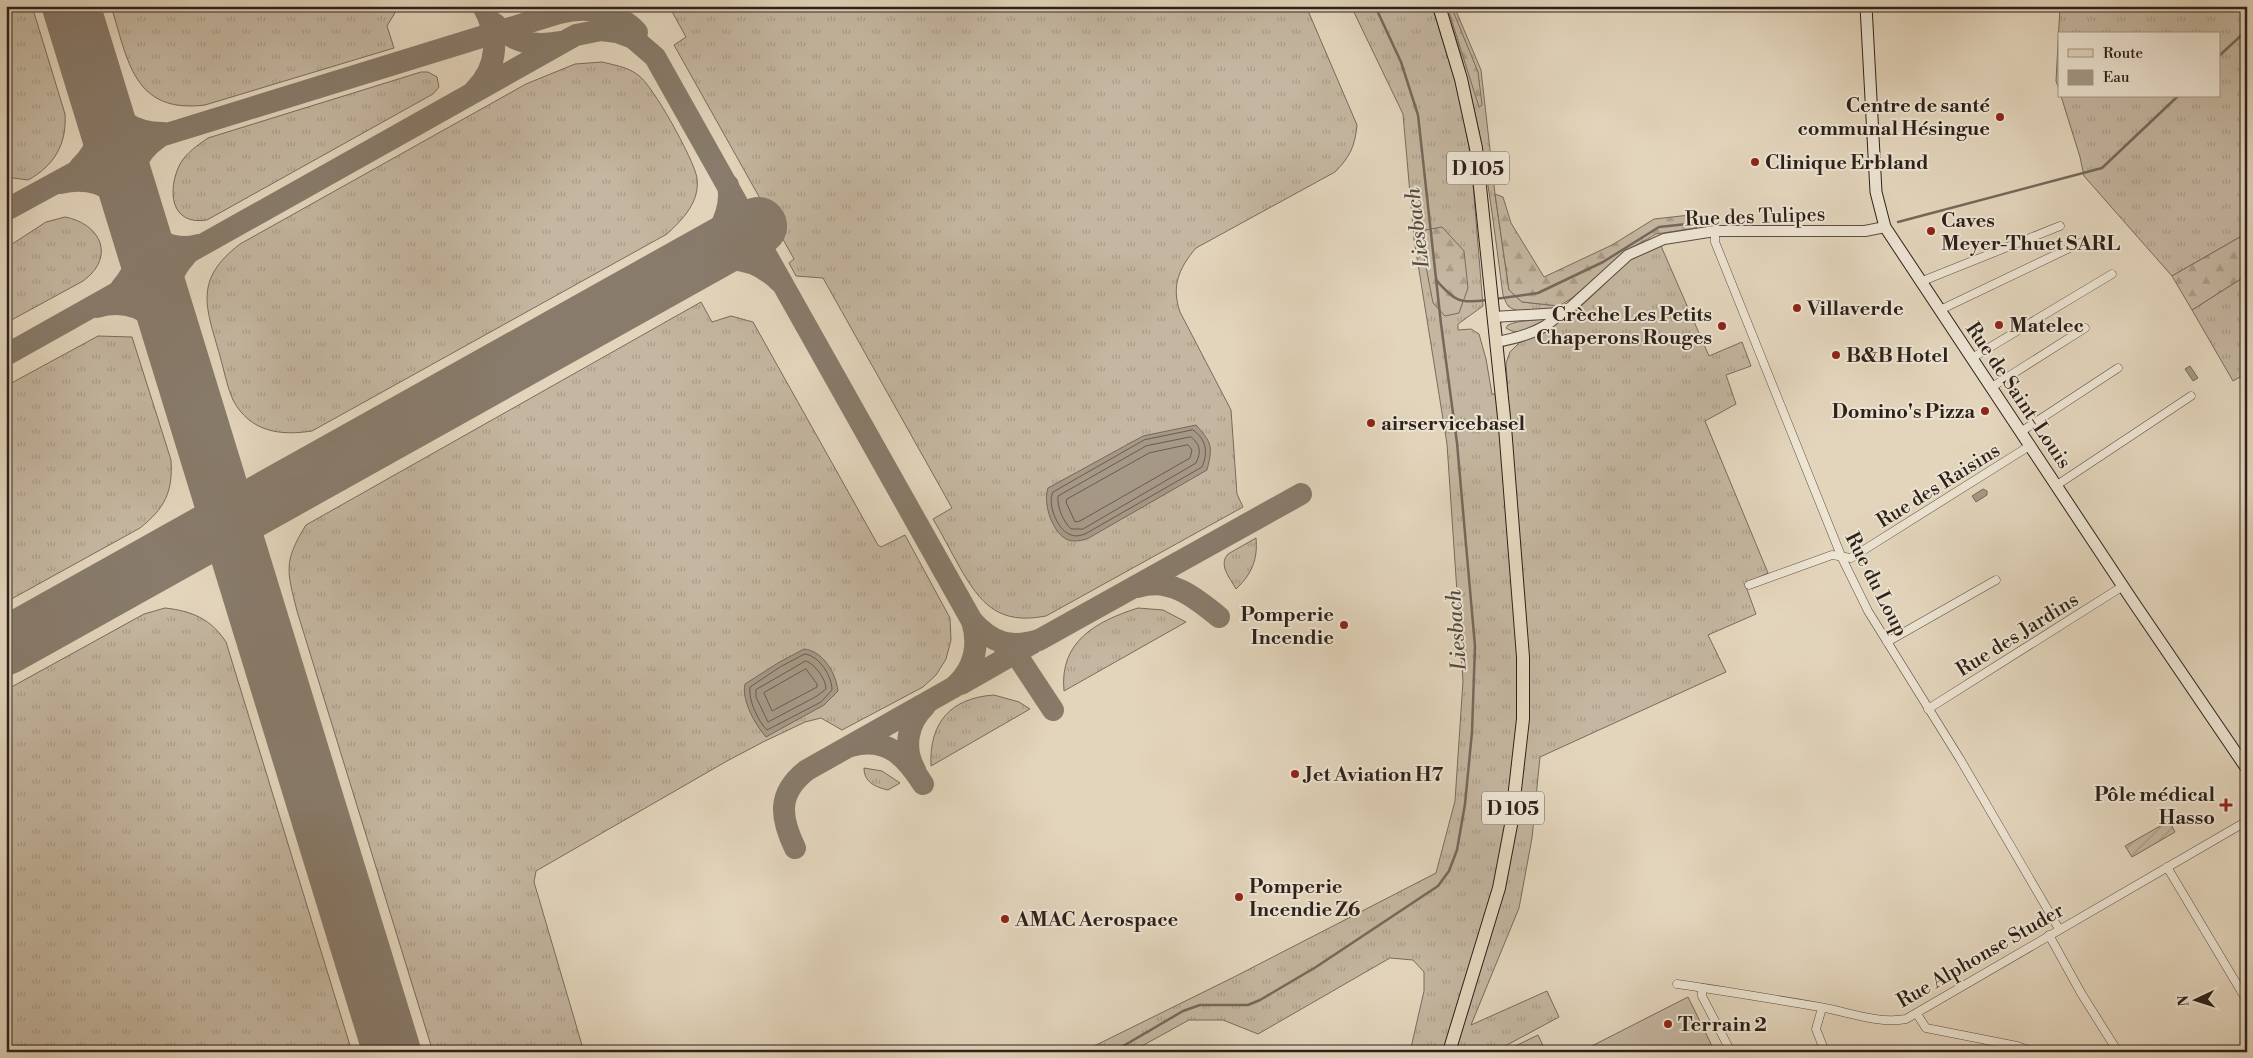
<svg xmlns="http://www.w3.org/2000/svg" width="2253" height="1058" font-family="'Libre Bodoni',serif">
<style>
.grass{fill:url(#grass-tufts);stroke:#786c5d}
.forest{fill:url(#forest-firs);stroke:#786c5d}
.garden{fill:url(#garden-furrows);stroke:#786c5d}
.pitch{fill:#c4b6a0;stroke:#786c5d}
.water{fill:#a59885;stroke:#75685a}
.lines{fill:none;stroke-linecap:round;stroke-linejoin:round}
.shore{stroke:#685c50;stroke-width:1}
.stream{stroke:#75685a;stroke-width:2.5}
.taxiway{stroke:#887b6b;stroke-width:22}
.runway{stroke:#887b6b;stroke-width:58}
.minor-casing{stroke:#5a4e42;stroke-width:9}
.tertiary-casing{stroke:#5a4e42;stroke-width:12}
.secondary-casing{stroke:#2c211a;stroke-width:13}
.primary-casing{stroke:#2c211a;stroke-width:14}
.minor{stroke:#ede4d3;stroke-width:8}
.tertiary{stroke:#ede4d3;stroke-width:10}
.secondary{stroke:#ede4d3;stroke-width:11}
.primary{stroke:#e3d5bc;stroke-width:12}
.poi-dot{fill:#8f2418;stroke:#ede4d3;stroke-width:2}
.labels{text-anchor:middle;stroke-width:4;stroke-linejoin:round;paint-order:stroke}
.shield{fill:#ede4d3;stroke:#665c52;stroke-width:1}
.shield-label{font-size:19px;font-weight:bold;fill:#2c211a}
.poi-label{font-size:20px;font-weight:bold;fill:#2c211a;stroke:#ede4d3;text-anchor:start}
.street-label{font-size:20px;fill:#2c211a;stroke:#ede4d3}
.water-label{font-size:21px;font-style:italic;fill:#564b3f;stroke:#ede4d3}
</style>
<defs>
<pattern id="grass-tufts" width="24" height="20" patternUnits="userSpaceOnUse" patternTransform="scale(1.25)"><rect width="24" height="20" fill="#c4b6a0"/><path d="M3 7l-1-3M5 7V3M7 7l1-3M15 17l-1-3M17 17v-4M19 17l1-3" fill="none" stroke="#a99c89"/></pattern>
<pattern id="forest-firs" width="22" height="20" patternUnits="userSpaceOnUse" patternTransform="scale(1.25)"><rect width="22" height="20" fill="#c4b6a0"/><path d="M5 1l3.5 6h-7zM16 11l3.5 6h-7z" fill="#a99c89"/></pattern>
<pattern id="garden-furrows" width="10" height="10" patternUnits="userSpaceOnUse" patternTransform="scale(1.25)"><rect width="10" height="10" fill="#c4b6a0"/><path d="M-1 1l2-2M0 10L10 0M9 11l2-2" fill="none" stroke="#a99c89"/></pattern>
</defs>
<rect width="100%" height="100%" fill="#e3d5bc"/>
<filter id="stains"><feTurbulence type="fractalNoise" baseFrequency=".004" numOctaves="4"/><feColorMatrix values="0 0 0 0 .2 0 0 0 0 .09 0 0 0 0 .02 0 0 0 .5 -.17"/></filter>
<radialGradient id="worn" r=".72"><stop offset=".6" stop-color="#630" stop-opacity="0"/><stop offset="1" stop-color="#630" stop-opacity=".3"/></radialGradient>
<g class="grass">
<path d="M6 6H32L65 114C67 144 54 166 28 180L6 177Z"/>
<path d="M111 6H399L387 26 394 48 205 105C133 114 128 60 111 6Z"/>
<path d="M669 6H1306L1357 125C1355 146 1350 157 1335 172L1196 248C1179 268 1171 286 1180 312L1231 410 1237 494 1243 507 1046 616C999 625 981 605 959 566 950 550 942 534 933 519L952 508 823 278 796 276 789 263 794 259 674 45 686 37Z"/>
<polygon points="1351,6 1432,6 1460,97 1471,159 1483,306 1458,324 1458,330 1471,329 1479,334 1486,359 1492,394 1508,393 1506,363 1510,352 1520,342 1546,330 1576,311 1630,260 1661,246 1709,356 1742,342 1751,366 1726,375 1736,404 1705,421 1768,573 1745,584 1756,614 1708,635 1726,672 1540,757 1532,838 1519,908 1471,1025 1547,991 1559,1017 1494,1052 1410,1052 1424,991 1424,972 1413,960 1390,958 1258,1034 1223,1020 1189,1020 1131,1052 1082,1052 1234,977 1436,873 1455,801 1463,681 1447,444 1414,239 1403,114"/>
<path d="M1445 6H1454L1481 70 1495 194 1509 290 1522 302 1559 306C1546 311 1520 316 1508 306 1506 303 1504 298 1503 295 1490 197 1479 99 1445 6Z"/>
<polygon points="2060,6 2247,6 2247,233 2172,276 2084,176 2080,157 2061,96 2219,96 2219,34 2059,34 2059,89 2056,81"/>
<path d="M602 62C614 65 628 67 638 75 653 85 694 160 697 178 700 202 683 219 667 234L312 431C280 436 250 432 233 400 227 387 224 370 220 356 206 307 193 280 240 244L526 84 575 64Z"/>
<path d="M421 72H428L437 77 439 87 433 94 207 220C170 226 167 190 180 164 186 153 198 145 208 138Z"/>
<path d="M65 217C101 224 116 257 83 281L6 323V248L46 222Z"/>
<polygon points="2247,275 2247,373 2233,381 2192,310"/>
<path d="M701 302 712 322 731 316 753 322 878 545 881 547 905 535 950 618 951 640 946 659 936 675 923 687 842 730 821 718 805 722 763 742 727 761 536 871 534 882 584 1052H433L297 611C287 571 283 562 306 525Z"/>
<path d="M1548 317 1549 319C1537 326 1520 338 1506 328L1508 325C1521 319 1535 322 1548 317Z"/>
<path d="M98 336 132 337 171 460C173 492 165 508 140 528L6 602V386Z"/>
<path d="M1256 538C1258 559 1252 574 1236 589 1230 578 1218 565 1228 554Z"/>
<path d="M165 608C192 611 211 619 226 642L352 1052H6V690L144 614Z"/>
<path d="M1138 608 1163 610 1186 622 1064 691C1059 641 1097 621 1138 608Z"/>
<path d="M994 695 1019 702 1030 709 931 766C929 722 951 698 994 695Z"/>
<path d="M864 768 882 771 900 783 888 790C875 787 864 782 864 768Z"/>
</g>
<g class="forest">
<polygon points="1447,6 1451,6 1478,72 1482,105 1479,107"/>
<polygon points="1495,194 1503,197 1511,223 1544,277 1612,245 1654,219 1690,215 1695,217 1698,225 1696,228 1656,234 1626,251 1572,298 1559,306 1522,302 1509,290"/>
<polygon points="1442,227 1464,251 1468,288 1459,313 1445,316 1433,303 1422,246 1425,230"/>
<polygon points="2247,233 2247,275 2192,310 2172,276"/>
</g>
<polygon class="garden" points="2169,821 2175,832 2132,857 2125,846"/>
<g class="pitch">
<polygon points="1688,997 1715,1052 1580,1052"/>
<polygon points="1538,1035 1546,1052 1511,1052 1509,1049"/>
</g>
<g class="water">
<polygon points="2190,366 2198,378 2193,381 2185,369"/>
<path d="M1196 425C1212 443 1213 446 1207 470L1087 539C1079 541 1070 543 1063 537 1051 527 1043 503 1048 488L1143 436Z"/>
<polygon points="1983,489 1987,491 1987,495 1976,502 1972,496"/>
<path d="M804 649C823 651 836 673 838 691L824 705 766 737C756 726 741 700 745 684L778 663Z"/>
</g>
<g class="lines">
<g class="shore">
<path d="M1193 430C1207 440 1208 452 1202 467L1085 534C1079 536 1075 537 1069 534 1057 529 1047 503 1053 492L1144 440Z"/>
<path d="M1191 437C1201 445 1201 452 1196 463L1083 529H1071C1063 521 1057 507 1058 496L1146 446Z"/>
<polygon points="1188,445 1192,450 1190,458 1080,521 1075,522 1066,502 1067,499 1149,453"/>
<path d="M805 654C820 656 832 677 832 690L821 702 767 730C758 721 748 700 750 687L780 667Z"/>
<path d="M806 661C815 664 826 679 826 689L817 696 768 722 756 697V690Z"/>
<polygon points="806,669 817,684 817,687 772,711 764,693"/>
</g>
<g class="stream">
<polyline points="2219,56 2247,30"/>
<polyline points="1898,222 2102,168 2178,96"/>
<path d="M1436 280C1455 301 1459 304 1487 300"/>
<polyline points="1495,299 1538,293 1603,262 1659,227 1696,223"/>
<polyline points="1113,1052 1183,1011 1200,1005 1248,1005 1260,1000 1316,967 1438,886 1449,871 1457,850 1465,804 1472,732 1475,646 1457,443 1441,324 1418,115 1401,62 1375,6"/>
</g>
<g class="taxiway">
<path d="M495 24C514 43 534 47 560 42"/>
<path d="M97 89C111 116 131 133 163 133"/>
<path d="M475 90C499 66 499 35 483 6"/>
<path d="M80 167C101 147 104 124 99 96"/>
<path d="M60 183C105 173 125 197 141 234"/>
<path d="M133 206C128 178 134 154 158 138"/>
<path d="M6 210 96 161 128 146 559 13C587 6 616 10 637 32"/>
<path d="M137 217C150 239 172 252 198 245"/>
<path d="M684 267C710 250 734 217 728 185"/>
<path d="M676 272C712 256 749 251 779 281"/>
<path d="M121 288C139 268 142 246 136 221"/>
<path d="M97 307C139 295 165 322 179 358"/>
<path d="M171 333C165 304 164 279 186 256"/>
<path d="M6 355 576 35 601 30 617 32 633 38 655 57 972 621C980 647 974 669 954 687L807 770C777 793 780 817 795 848"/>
<path d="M1138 587C1169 576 1196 598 1219 617"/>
<path d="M972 621C992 643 1010 649 1039 640L1301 494"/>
<polyline points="1004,646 1020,660 1053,710"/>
<polyline points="961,684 1031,644"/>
<path d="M851 746C887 736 906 757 923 784"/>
<path d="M915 770C903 749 907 723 925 706"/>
</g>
<g class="runway">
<polyline points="71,6 392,1052"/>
<polyline points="6,646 758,226"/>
</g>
<g class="minor-casing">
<g id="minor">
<polyline points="1715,231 1715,242 1842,558 1868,611 1960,759 2059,929"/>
<polyline points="1920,282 2060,226"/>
<polyline points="1940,310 2080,243"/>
<polyline points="1972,358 2112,274"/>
<polyline points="1992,387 2085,328"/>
<polyline points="2022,431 2118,368"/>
<polyline points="2057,485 2191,396"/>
<polyline points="1749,585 1832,555 1851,558 2031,445"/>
<polyline points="1887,642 1996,580"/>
<polyline points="1928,709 2123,586"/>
<polyline points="2167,867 2247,1001"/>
<polyline points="2049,935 2081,993 2118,1052"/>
<path d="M1677 984C1725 991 1773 999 1820 1007 1848 1012 1878 1024 1906 1019L2247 821"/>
<polyline points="1702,988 1702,996 1731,1052"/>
<polyline points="1822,1008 1816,1029 1825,1052"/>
<polyline points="1917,1014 1926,1028 2017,1046 2033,1052"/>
</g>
</g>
<g class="tertiary-casing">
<g id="tertiary">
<polyline points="1493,317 1560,313"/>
<path d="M1496 342C1513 339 1530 335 1545 326 1554 320 1561 312 1571 307L1628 255 1664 239 1715 231H1865L1885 227"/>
</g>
</g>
<g class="secondary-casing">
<polyline id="secondary" points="1866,6 1876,192 1885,227 2132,600 2247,769"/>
</g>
<g class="primary-casing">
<polyline id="primary" points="1439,6 1461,79 1476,148 1505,427 1523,657 1523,719 1511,825 1499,888 1449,1052"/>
</g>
<use href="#minor" class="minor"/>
<use href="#tertiary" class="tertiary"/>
<use href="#secondary" class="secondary"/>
<use href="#primary" class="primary"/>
</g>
<g class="poi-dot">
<circle cx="2000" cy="117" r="5"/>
<circle cx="1755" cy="162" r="5"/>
<circle cx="1931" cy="231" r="5"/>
<circle cx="1797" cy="308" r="5"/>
<circle cx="1999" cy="325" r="5"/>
<circle cx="1722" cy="326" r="5"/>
<circle cx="1836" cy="355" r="5"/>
<circle cx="1985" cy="411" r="5"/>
<circle cx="1371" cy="423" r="5"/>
<circle cx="1344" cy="625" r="5"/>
<circle cx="1295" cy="774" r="5"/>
<path d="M2223.5 797.5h5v5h5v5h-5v5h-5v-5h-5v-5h5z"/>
<circle cx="1239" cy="897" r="5"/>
<circle cx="1005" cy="919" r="5"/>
<circle cx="1668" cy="1024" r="5"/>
</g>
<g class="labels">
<g class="shield">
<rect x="1447" y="151.5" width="62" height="33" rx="4"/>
<rect x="1482" y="791.5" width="62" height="33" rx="4"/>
</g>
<g class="shield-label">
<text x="1478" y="175">D 105</text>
<text x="1513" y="815">D 105</text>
</g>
<g class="poi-label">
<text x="1990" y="112" text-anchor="end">Centre de santé<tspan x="1990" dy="23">communal Hésingue</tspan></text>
<text x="1765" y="169">Clinique Erbland</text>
<text x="1941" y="227">Caves<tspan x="1941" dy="23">Meyer-Thuet SARL</tspan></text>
<text x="1807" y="315">Villaverde</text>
<text x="1712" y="321" text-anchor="end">Crèche Les Petits<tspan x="1712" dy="23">Chaperons Rouges</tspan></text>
<text x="2009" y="332">Matelec</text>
<text x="1846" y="362">B&amp;B Hotel</text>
<text x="1975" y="418" text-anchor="end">Domino's Pizza</text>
<text x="1381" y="430">airservicebasel</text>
<text x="1334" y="621" text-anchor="end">Pomperie<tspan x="1334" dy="23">Incendie</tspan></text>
<text x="1305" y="781">Jet Aviation H7</text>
<text x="2215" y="801" text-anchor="end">Pôle médical<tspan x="2215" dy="23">Hasso</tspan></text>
<text x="1249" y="893">Pomperie<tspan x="1249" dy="23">Incendie Z6</tspan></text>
<text x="1015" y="926">AMAC Aerospace</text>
<text x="1678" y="1031">Terrain 2</text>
</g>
<g class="street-label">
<text transform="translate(1755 216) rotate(-2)" y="7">Rue des Tulipes</text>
<text transform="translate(2019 395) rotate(56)" y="7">Rue de Saint-Louis</text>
<text transform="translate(1938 485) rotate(-32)" y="7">Rue des Raisins</text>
<text transform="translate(1877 584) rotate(63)" y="7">Rue du Loup</text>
<text transform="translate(2017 634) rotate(-32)" y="7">Rue des Jardins</text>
<text transform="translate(1980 955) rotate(-30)" y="7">Rue Alphonse Studer</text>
</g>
<g class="water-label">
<text transform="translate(1417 228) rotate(-97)" y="7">Liesbach</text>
<text transform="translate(1456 630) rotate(-94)" y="7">Liesbach</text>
</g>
</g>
<rect width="2253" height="1058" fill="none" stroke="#e3d5bc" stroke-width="25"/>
<rect x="8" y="8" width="2238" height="1043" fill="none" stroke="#2c211a" stroke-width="2.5"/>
<rect x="12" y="12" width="2228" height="1033" fill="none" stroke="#2c211a"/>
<rect x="2058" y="32" width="162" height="65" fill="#ede4d3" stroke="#a09689"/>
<rect x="2068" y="49" width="25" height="8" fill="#e3d5bc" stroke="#a09689"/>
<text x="2103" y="58" font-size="15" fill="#2c211a">Route</text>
<rect x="2068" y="70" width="25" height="15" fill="#a59885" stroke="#a09689"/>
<text x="2103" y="82" font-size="15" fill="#2c211a">Eau</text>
<g transform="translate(2196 1000) rotate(266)" stroke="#ede4d3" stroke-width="4" paint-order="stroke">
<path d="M0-4L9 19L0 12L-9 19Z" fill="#2c211a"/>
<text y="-8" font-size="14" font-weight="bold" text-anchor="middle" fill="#2c211a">N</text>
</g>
<rect width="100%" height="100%" filter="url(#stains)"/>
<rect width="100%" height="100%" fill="url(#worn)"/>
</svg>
